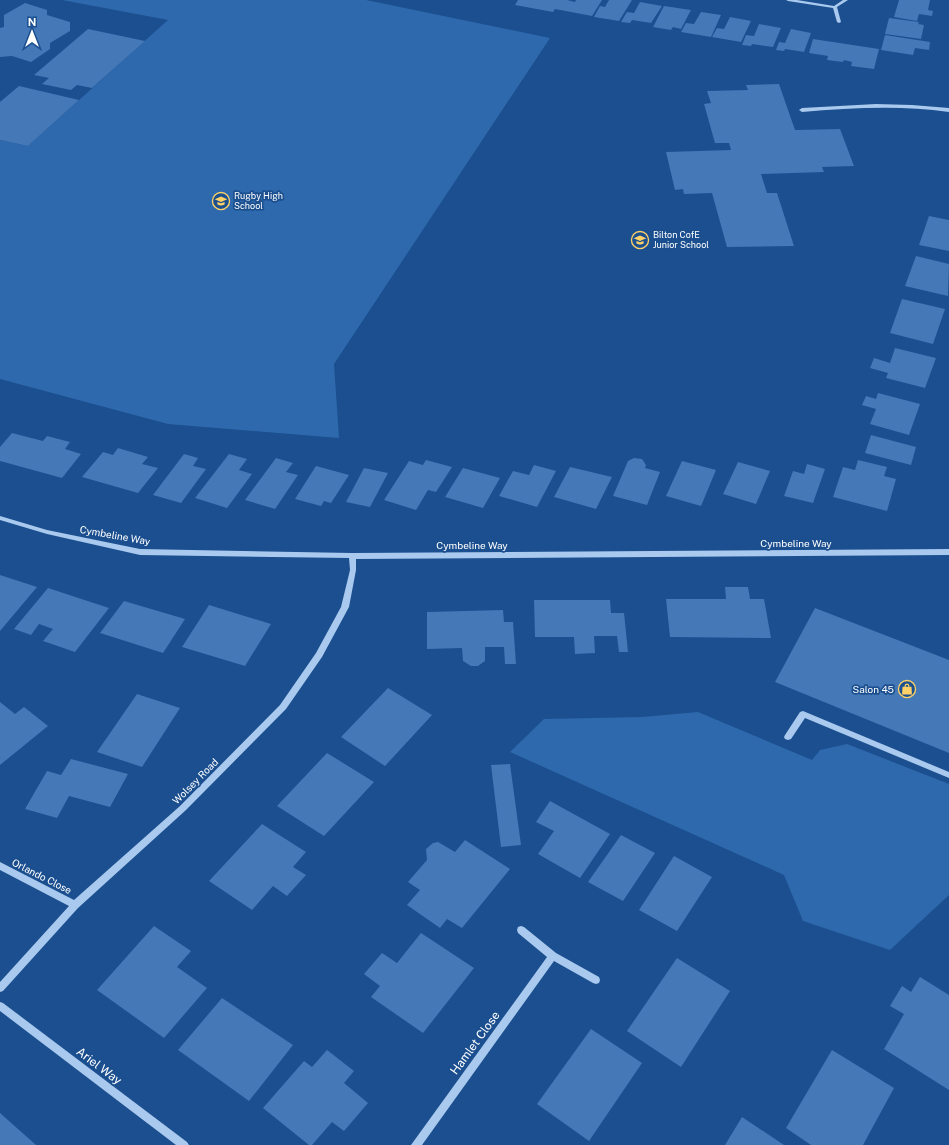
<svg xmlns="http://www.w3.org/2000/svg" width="949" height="1145" font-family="'Public Sans',sans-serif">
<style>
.green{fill:#2e69ad}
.building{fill:#4478b7}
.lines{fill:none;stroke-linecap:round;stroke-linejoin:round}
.minor{fill:#a9c9ee;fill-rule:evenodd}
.labels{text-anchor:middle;stroke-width:3.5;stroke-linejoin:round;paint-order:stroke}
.far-poi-label{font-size:9px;fill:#fff;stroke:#1b4f8f;text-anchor:start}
.street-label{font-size:10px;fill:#fff;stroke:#1b4f8f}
.poi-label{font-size:10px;fill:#fff;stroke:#1b4f8f;text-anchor:end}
.near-street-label{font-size:12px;fill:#fff;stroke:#1b4f8f}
</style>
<rect width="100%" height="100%" fill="#1b4f8f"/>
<g class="green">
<polygon points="62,0 366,0 550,38 334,364 339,438 168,424 0,379 0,140 28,146 168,20"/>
<polygon points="698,712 812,760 820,750 847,744 949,784 949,895 890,950 803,921 784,875 510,752 544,719 642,717"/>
</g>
<g class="building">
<polygon points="518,0 567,0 575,2 576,0 602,0 592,16 555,9 553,12 515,5"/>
<polygon points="609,0 632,0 619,21 594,17 600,6 605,7"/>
<polygon points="899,0 930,0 928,10 933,11 932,16 919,14 917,21 894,17"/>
<polygon points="640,2 662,6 651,23 632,20 630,23 621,22 627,12 634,13"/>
<polygon points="25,3 47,10 47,15 70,22 70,31 50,43 50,49 31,62 12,56 0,57 0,28 4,27 4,15"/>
<polygon points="664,6 691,10 681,29 673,27 671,30 653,27"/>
<polygon points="701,12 721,15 711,37 681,32 686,23 694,24"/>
<polygon points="730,17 751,21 741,42 712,37 717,28 724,29"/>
<polygon points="889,18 919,22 918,24 924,25 921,39 885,34"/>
<polygon points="759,24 781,28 773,47 752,44 751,46 742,45 746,35 754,36"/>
<polygon points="88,29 145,41 92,88 77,85 71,90 42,84 49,78 34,75"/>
<polygon points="791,29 811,33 804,52 785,49 784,51 776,50 779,42 785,43"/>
<polygon points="885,35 930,42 929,50 915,48 913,55 881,50"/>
<polygon points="813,39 879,49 874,69 851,66 852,62 844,60 843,62 827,60 828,56 809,53"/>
<polygon points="779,84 795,130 840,129 854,166 822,167 824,172 761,174 767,193 777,193 794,246 727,247 712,193 684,194 683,189 675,190 666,152 731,150 729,143 715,143 704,104 711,103 707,91 748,90 746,85"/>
<polygon points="19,86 79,100 28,146 0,140 0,102"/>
<polygon points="929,216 949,220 949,251 919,245"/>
<polygon points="916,256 949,264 948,296 905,286"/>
<polygon points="902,299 945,309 933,344 890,333"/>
<polygon points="895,348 936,358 925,388 886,378 888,373 870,368 874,358 890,363"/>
<polygon points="878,393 920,404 909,435 870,424 876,409 862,405 866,396 876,399"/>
<polygon points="12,433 43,441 47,436 70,442 65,449 81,454 62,478 0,461 0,447"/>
<polygon points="871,435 916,447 911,465 865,453"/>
<polygon points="118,448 148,457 142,464 158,468 138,493 82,477 103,452 113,455"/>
<polygon points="184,454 198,458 193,466 206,469 181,503 153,495"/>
<polygon points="229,454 247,459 239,470 252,474 227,508 195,498"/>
<polygon points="276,458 293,463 286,472 298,475 275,509 245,500"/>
<polygon points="634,458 642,459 646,465 645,468 660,472 647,505 613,496 628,461"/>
<polygon points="426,460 452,467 436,492 428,490 416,510 384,500 409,461 423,465"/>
<polygon points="858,460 887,467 884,476 896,479 887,511 833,497 843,467 855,470"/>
<polygon points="682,461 716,470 701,506 666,496"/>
<polygon points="738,462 770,471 756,504 723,494"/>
<polygon points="807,464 825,469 813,503 784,496 793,471 804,474"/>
<polygon points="534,465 556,471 537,507 499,496 513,471 529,475"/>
<polygon points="316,466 349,475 331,503 324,501 321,506 295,499"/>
<polygon points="570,467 612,477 596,509 554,497"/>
<polygon points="364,468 388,473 370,507 346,502"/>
<polygon points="463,468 500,478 483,508 445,497"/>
<polygon points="0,575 37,587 0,631"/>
<polygon points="725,587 748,587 750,599 764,599 771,638 670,637 666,599 726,599"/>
<polygon points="48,588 109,608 75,652 43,641 53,629 39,624 31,635 14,629"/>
<polygon points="534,600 610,600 611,613 624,613 628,652 619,652 617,636 594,636 595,653 575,654 574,637 535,637"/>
<polygon points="124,601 185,619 163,653 100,633"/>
<polygon points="209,605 271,624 245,666 182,647"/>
<polygon points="815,608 949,660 949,753 775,682"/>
<polygon points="503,610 504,622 513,622 516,664 505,664 504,647 485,647 485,661 478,666 471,666 463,661 462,648 427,649 427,612"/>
<polygon points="388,688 432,715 385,766 341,737"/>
<polygon points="137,694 180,708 142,767 97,752"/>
<polygon points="0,702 15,714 24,707 48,726 0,765"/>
<polygon points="327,753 374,782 324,836 277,806"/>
<polygon points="71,759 128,774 110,807 69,796 57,818 25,809 47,771 61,775"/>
<polygon points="510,764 521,845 501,847 491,765"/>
<polygon points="550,801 610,834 580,878 538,854 554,831 536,822"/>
<polygon points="262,824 306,852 293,867 306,875 287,896 273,886 252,910 209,881"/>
<polygon points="621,835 655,853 623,901 588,882"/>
<polygon points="465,840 510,869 462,928 447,919 440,928 407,905 420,890 408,882 427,860 426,849 433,843 438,842 455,852"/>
<polygon points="674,856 712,877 677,931 639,910"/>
<polygon points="154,926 191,951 177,967 207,988 164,1038 97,990"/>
<polygon points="421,933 474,968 423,1033 371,997 380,986 364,974 382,953 397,963"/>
<polygon points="677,958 730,991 681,1067 627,1031"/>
<polygon points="920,977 949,995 949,1090 884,1049 904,1014 890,1006 902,986 911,992"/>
<polygon points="222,998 293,1045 249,1101 178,1050"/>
<polygon points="591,1029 642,1063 589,1141 537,1104"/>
<polygon points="327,1050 354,1071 344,1083 368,1103 344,1131 332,1122 312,1145 309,1145 263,1108 304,1061 312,1067"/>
<polygon points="832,1050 894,1088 863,1145 811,1145 786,1128"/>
<polygon points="0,1113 36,1145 0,1145"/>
<polygon points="742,1117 784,1145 725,1145"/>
</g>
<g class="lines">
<g class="minor">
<polygon points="786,0 797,0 834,6 843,0 848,0 837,7 841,22 839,23 837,22 833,8 788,1"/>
<path d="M876 104 912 105 949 108V112C900 105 851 108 802 112L799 110 802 108Z"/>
<polygon points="0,516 47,530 140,549 352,553 949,549 949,555 356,559 356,570 349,607 322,657 286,709 186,810 78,908 3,991 0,992 0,982 69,906 0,870 0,862 74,900 180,806 280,705 316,653 341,607 350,570 349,558 140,555 47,534 0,520"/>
<polygon points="803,711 949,772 949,778 805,718 791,739 788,740 785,739 784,737 785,735 800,712"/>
<polygon points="521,926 524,927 556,953 599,977 600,980 599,983 596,984 593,983 554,961 422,1145 411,1145 547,957 518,933 517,930 518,927"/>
<polygon points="0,1002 3,1003 187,1142 189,1145 176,1145 0,1011"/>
</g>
</g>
<defs>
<g id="school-ring" transform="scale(0.9)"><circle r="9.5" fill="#1b4f8f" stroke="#ffd166" stroke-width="1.5"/><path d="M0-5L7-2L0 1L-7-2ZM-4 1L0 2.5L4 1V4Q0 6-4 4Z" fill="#ffd166"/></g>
<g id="shop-ring" transform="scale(0.9)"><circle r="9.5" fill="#1b4f8f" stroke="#ffd166" stroke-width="1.5"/><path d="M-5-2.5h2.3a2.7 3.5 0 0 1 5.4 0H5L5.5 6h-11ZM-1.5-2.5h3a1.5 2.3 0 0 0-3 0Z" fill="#ffd166"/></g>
</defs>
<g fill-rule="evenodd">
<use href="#school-ring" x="221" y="201"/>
<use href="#school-ring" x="640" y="240"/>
<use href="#shop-ring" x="907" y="689"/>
</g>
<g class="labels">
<g class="far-poi-label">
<text x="234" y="199">Rugby High<tspan x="234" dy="10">School</tspan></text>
<text x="653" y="238">Bilton CofE<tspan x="653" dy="10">Junior School</tspan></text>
</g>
<g class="street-label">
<text transform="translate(115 535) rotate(10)" y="4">Cymbeline Way</text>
<text x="796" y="547">Cymbeline Way</text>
<text x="472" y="549">Cymbeline Way</text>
<text transform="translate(195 781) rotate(-45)" y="4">Wolsey Road</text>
<text transform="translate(42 876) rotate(27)" y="4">Orlando Close</text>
</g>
<g class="poi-label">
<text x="894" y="693">Salon 45</text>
</g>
<g class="near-street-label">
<text transform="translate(475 1043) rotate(-54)" y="4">Hamlet Close</text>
<text transform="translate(99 1066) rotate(37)" y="4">Ariel Way</text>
</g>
</g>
<g transform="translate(32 32)" stroke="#1b4f8f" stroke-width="3" paint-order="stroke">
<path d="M0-3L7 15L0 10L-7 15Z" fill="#ffffff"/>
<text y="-6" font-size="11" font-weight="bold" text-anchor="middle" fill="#ffffff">N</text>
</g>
</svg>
